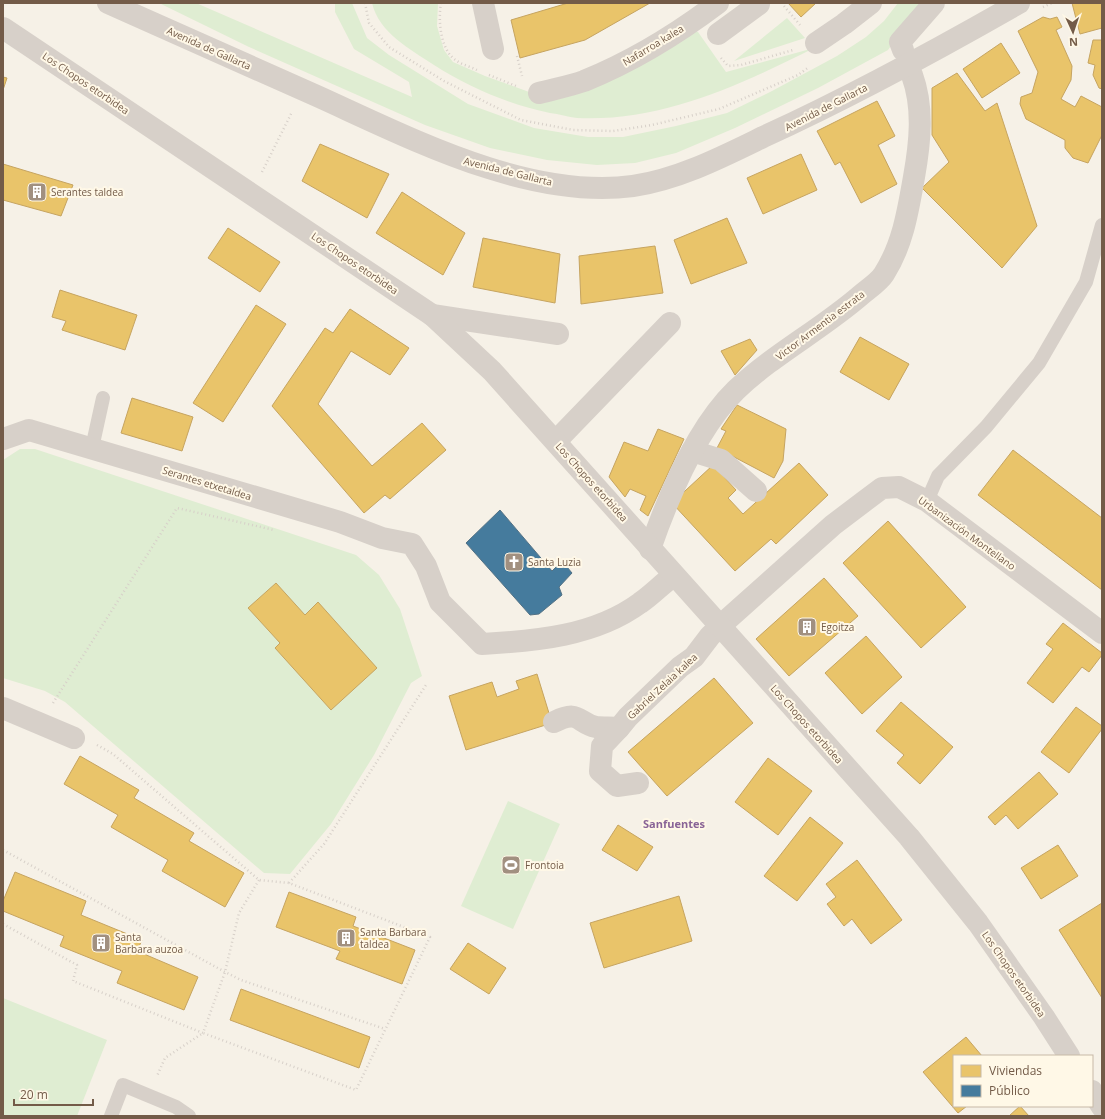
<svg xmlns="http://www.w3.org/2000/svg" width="1105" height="1119" font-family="'Open Sans',sans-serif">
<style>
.green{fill:#dfedd2}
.homes{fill:#e9c46a;stroke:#c6a460}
.public{fill:#457b9d;stroke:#537184}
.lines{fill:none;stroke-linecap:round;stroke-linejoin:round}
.path{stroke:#d7d0c9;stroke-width:2.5;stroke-dasharray:1 3;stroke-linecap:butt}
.lane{stroke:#d7d0c9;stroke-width:14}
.street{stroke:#d7d0c9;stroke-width:22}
.secondary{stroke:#d7d0c9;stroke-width:22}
.labels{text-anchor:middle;stroke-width:4;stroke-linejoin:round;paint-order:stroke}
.street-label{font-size:10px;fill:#735b48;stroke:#fff8e7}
.poi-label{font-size:10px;fill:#735b48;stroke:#fff8e7;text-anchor:start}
.neighbourhood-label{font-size:11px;font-weight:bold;fill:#8a6496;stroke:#fff8e7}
</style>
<rect width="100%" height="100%" fill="#f6f1e7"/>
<g class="green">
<polygon points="159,3 196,3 412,97 409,82 354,49 335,12 335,3 352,3 367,38 389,55 468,104 534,128 588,137 623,137 676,126 727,113 772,91 837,56 866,37 884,21 898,3 922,3 888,50 818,88 735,128 676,153 635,163 597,165 547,160 490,148 425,125 249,47"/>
<path d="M372 3H438L437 26 444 50 453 62 485 76 540 96 688 28 698 32 726 72 814 48C740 85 662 122 577 118 568 117 559 114 550 113 508 104 470 88 434 65 410 49 379 33 372 3Z"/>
<polygon points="787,18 805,38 734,61"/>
<polygon points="20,449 35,449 356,555 379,575 400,609 422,676 411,683 374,755 331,824 290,874 264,873 65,702 45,691 3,678 3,460"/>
<polygon points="508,801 560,824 513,929 461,906"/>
<polygon points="3,998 107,1040 77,1116 3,1116"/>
</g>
<g class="homes">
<polygon points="568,3 650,3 585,40 520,58 511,20"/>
<polygon points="788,3 816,3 801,17"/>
<polygon points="1072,3 1102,3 1102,28 1080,34"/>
<polygon points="1043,17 1050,19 1057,17 1062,27 1056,30 1072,66 1071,80 1061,99 1075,107 1081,96 1102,107 1102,135 1088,163 1073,158 1065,148 1065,140 1026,119 1020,104 1021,97 1032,93 1038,72 1018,31"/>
<polygon points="1093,40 1102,40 1102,89 1099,88 1093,75 1095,65 1088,63"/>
<polygon points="1001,43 1020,73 982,98 963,69"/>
<polygon points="957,73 985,111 997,103 1037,226 1002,268 922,188 949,162 932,135 932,88"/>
<polygon points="3,77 7,78 3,90"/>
<polygon points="877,101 895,136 878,145 897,184 861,203 840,162 835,165 817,131"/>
<polygon points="320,144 389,174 367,218 302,181"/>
<polygon points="801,154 817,190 763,214 747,178"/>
<polygon points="3,164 73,185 61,216 3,200"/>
<polygon points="402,192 465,233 443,275 376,233"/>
<polygon points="727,218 747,263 691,284 674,240"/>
<polygon points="228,228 280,262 260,292 208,258"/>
<polygon points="483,238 560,254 555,303 473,287"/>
<polygon points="655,246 663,293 581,304 579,256"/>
<polygon points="60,290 137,315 125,350 62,330 66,321 52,317"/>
<polygon points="256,305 286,324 223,422 193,403"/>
<polygon points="350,309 409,348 390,375 351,351 318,404 372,466 422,423 446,450 390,499 385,495 364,513 272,406 325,328 333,333"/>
<polygon points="860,337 909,364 889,400 840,372"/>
<polygon points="750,339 757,350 735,375 721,351"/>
<polygon points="132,398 193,417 182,451 121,433"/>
<polygon points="737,405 786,429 783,461 774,478 717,448 726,431 721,429"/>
<polygon points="658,429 684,439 648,516 640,510 646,496 630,489 625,497 609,477 624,442 648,451"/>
<polygon points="1013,450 1102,518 1102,590 978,495"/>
<polygon points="799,463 828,495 776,544 771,539 735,571 672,503 713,465 736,490 728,498 743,514"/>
<polygon points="888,521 966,607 921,648 843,563"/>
<polygon points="824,578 858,616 789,676 756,639"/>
<polygon points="276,583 305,615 318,602 377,668 331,710 275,648 280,643 248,608"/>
<polygon points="1063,623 1102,653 1102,655 1089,672 1082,667 1053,703 1027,683 1053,649 1046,644"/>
<polygon points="866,636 902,677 862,714 825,673"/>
<polygon points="537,674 552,723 466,750 449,696 492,682 497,697 519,689 516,681"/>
<polygon points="714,678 753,723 667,796 628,752"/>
<polygon points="901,702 953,747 920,784 897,763 904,755 876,731"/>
<polygon points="1076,707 1102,726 1102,729 1069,773 1041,752"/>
<polygon points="80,756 139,790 134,798 194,833 189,841 244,873 225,907 162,871 168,860 111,827 118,815 64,784"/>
<polygon points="768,758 812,791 778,835 735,802"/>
<polygon points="1039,772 1058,794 1018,829 1006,815 995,825 988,817"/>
<polygon points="810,817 843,843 797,901 764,876"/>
<polygon points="618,825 653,847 637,871 602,850"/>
<polygon points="1058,845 1078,876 1041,899 1021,868"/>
<polygon points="857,860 902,920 871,944 852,919 844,926 827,904 836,897 826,884"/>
<polygon points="15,872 86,901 81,915 142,940 137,951 198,977 184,1010 117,983 122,971 60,946 64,936 3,911 3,901"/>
<polygon points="289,892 356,917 353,926 415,950 402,984 336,959 340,951 276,927"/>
<polygon points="679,896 692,941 604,968 590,923"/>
<polygon points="1102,903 1102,998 1059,930"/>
<polygon points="468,943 506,968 489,994 450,969"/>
<polygon points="241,989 370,1037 359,1068 230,1020"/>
<polygon points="966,1037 982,1056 954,1056 954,1106 967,1106 958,1113 923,1072"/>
<polygon points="1020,1106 1029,1116 1009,1116"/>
</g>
<polygon class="public" points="500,510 552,571 562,561 572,573 559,587 562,595 539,614 530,615 466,543"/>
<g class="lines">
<g class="path">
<polyline points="365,3 369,23 389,47 444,81 521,120 573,130 613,131 652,125 719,109 798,75 809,67"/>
<path d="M441 3C438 20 440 51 457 61 463 65 471 67 477 70"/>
<polyline points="784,6 800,25"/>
<polyline points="1043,7 1052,3"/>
<polyline points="517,56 522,76"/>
<polyline points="721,58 728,66 741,65 793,50"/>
<polyline points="489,75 516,86"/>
<polyline points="262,172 292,112"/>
<polyline points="53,703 177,508 274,530"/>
<polyline points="97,745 113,754 259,880 289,883 430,937 356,1090 203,1033 165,1058 157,1076"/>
<polyline points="3,850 225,972 241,980 385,1029"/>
<polyline points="289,883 324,844 426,685"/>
<polyline points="3,924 77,965 73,981 203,1033 225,972 239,913 259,880"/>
</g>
<g class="lane">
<polyline points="92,448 103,398"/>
<polyline points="927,501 938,476 986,427 1039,363 1086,282 1102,225"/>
<polyline points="111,1116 123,1085 176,1107 189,1116"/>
</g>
<g class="street">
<polyline points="483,3 493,49"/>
<polyline points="718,34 759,4 758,3"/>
<polyline points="816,43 844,24 871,3"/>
<polyline points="903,50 900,42 934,3"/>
<path d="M539 93C554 89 570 86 584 81 631 62 677 34 718 3"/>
<polyline points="432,315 558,334"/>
<path d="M3 439 29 430 340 522 382 538 412 544 426 566 440 602 482 644C536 641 595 636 640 603 652 595 662 584 673 576"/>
<polyline points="556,441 670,323"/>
<polyline points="692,451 721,460 756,491"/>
<path d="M650 549C668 497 696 429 736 390 774 354 822 329 861 295 868 289 879 282 884 274 903 244 908 211 914 177 920 143 924 108 912 75"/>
<polyline points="3,708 74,738"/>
<path d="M554 722C580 709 577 723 596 727 604 728 612 727 619 728L628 717 680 667 694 657 710 636 729 618 833 525 866 500 882 488 899 487 927 501 1102 633"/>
<polyline points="619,728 602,746 600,771 617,786 638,783"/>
</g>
<g class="secondary">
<path d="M108 3C177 34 247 65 317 96 410 138 528 200 633 186 679 179 722 157 763 137 851 97 935 51 1019 3"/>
<polyline points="3,28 432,315 492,371 909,837 978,923 1044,1017 1069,1056"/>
<polyline points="1092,1091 1102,1107"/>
</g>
</g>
<defs>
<g id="building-square" transform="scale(1)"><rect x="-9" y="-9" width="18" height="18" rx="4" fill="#a19080" stroke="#fff8e7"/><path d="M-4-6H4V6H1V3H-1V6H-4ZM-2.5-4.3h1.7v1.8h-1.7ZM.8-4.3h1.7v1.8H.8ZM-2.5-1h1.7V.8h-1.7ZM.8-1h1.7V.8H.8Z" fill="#fff"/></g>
<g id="church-square" transform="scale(1)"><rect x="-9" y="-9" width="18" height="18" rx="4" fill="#a19080" stroke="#fff8e7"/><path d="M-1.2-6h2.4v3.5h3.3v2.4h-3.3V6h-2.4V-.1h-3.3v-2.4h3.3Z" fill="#fff"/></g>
<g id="stadium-square" transform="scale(1)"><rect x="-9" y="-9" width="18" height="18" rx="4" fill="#a19080" stroke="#fff8e7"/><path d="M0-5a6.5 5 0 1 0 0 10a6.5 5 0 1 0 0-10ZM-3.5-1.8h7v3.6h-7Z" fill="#fff"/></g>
</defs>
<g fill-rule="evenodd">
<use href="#building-square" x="37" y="192"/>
<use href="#church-square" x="514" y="562"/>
<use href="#building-square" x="807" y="627"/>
<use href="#stadium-square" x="511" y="865"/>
<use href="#building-square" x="346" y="938"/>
<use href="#building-square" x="101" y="943"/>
</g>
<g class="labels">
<g class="street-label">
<text transform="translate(653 45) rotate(-31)" y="4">Nafarroa kalea</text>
<text transform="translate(209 48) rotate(24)" y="4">Avenida de Gallarta</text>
<text transform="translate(86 83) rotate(34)" y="4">Los Chopos etorbidea</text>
<text transform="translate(826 107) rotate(-27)" y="4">Avenida de Gallarta</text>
<text transform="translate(508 171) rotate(14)" y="4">Avenida de Gallarta</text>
<text transform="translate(355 263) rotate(34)" y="4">Los Chopos etorbidea</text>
<text transform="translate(820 325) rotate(-37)" y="4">Victor Armentia estrata</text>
<text transform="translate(592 482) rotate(48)" y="4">Los Chopos etorbidea</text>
<text transform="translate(207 483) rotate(17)" y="4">Serantes etxetaldea</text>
<text transform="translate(967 533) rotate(36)" y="4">Urbanización Montellano</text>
<text transform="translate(662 686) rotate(-43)" y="4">Gabriel Zelaia kalea</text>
<text transform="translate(807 724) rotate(48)" y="4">Los Chopos etorbidea</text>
<text transform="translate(1014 974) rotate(55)" y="4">Los Chopos etorbidea</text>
</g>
<g class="poi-label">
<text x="51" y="196">Serantes taldea</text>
<text x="528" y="566">Santa Luzia</text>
<text x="821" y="631">Egoitza</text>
<text x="525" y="869">Frontoia</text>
<text x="360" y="936">Santa Barbara<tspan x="360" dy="12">taldea</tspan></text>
<text x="115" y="941">Santa<tspan x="115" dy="12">Barbara auzoa</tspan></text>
</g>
<g class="neighbourhood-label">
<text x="674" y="828">Sanfuentes</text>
</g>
</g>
<rect width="1105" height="1119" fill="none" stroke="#735b48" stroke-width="8"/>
<rect x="953" y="1055" width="140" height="52" fill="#fff8e7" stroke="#c7b9a7"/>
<rect x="961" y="1065" width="20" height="12" fill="#e9c46a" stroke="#c7b9a7"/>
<text x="989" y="1075" font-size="12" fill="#735b48">Viviendas</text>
<rect x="961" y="1085" width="20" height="12" fill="#457b9d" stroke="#c7b9a7"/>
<text x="989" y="1095" font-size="12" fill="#735b48">Público</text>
<g transform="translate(1073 32) rotate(177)" stroke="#fff8e7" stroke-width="3" paint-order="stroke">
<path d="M0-3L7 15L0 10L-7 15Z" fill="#735b48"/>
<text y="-6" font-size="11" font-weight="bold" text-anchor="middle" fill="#735b48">N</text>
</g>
<path d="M14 1099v6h79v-6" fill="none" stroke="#735b48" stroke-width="2"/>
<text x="20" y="1099" font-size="12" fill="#735b48" stroke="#fff8e7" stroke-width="3" paint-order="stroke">20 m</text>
</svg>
